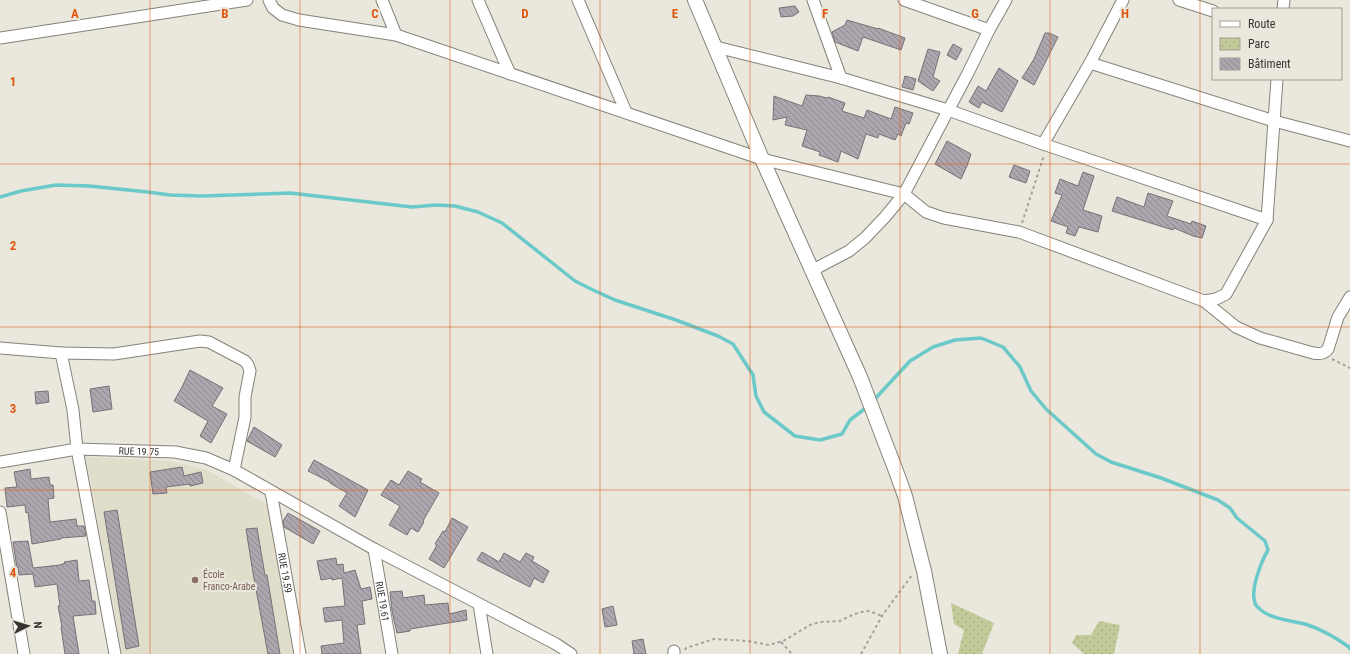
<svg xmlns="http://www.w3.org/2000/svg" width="1350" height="654" font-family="'Roboto Condensed',sans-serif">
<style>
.built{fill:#e0ddcb}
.park{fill:url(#park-dots)}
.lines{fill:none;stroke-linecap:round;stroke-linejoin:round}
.stream{stroke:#6bcac9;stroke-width:3.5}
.building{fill:url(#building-back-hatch);stroke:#777077}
.minor-casing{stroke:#848279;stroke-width:13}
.tertiary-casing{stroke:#848279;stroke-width:16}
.path{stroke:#a3a199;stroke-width:2;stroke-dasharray:3 3;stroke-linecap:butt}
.minor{stroke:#fff;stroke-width:11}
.tertiary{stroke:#fff;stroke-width:14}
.grid{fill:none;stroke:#df570e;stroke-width:1;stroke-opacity:0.55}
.education-dot{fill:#8d6e63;stroke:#eae7dd;stroke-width:1.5}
.labels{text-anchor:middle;stroke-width:4;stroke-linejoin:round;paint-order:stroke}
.street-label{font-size:10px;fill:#353430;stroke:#eae7dd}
.education-label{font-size:10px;fill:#785e54;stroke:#eae7dd;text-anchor:start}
.grid-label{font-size:13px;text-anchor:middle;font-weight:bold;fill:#df570e;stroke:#eae7dd;stroke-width:4;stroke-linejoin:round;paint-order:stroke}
</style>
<defs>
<pattern id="park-dots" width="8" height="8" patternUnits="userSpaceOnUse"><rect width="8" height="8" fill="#c3ca99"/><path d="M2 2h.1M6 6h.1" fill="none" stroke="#a8ae84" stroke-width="1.8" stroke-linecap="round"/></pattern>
<pattern id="building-back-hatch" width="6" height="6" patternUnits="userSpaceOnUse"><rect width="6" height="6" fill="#aea6ae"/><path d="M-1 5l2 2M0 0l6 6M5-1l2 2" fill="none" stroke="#8e888e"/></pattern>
</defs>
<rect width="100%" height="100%" fill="#eae7dd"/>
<polygon class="built" points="86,457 171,461 207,470 269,506 294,654 122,654"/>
<g class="park">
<polygon points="951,603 994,623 982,654 958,654 964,630 954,624"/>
<polygon points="1099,621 1120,625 1114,654 1084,654 1072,643 1076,635 1091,635"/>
</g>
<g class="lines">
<g class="stream">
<polyline points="0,197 21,191 56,185 89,186 148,192 170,195 202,196 290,193 412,207 436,205 455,206 478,212 502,223 575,281 593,290 615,300 676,320 718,336 733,344 753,375 756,396 764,412 795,436 820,440 842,434 850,420 867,407"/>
<path d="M873 401 910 361 933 347 955 340 981 338 1003 347 1020 367 1031 391 1046 409 1096 454 1111 462 1161 478 1218 500 1230 508 1237 518 1265 541 1268 550C1261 562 1250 590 1255 603 1256 607 1264 613 1269 615 1280 620 1293 621 1305 624 1321 629 1335 637 1349 647L1350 649"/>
</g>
</g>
<g class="building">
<polygon points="795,6 799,12 793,16 781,17 779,8"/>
<polygon points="847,20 878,29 878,28 905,38 901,50 863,37 858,51 835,42 832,32 845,25"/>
<polygon points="1045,33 1049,33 1058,37 1034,85 1022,78 1034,59"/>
<polygon points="953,44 962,49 956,60 947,55"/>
<polygon points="928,49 940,52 933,77 940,81 933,91 918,81"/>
<polygon points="999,68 1018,81 1002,112 982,102 979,108 969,102 978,86 986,91"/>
<polygon points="905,76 916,79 913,90 902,87"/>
<polygon points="806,95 819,96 827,98 828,97 845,103 842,111 864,118 867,110 891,119 895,107 913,113 909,124 906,123 901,136 898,134 895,140 879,134 878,138 866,134 858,159 841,151 838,162 819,155 820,152 802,146 807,130 785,125 787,117 773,120 774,96 802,106"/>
<polygon points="947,141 971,154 967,166 961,179 935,164"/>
<polygon points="1014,165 1030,171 1026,183 1009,177"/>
<polygon points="1083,172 1094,176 1083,210 1102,216 1098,232 1079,227 1075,236 1066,233 1068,227 1051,221 1062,195 1055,193 1060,179 1078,186"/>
<polygon points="1148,193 1173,201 1167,216 1191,224 1192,221 1206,226 1202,238 1193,236 1174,228 1173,230 1112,211 1117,197 1144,207"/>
<polygon points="190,370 223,388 212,406 227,414 211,443 200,436 208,421 174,401 182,387"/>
<polygon points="109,386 112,409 93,412 90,389"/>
<polygon points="48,391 49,402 36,404 35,392"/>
<polygon points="254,427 282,445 275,457 247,441"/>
<polygon points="314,460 368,490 355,517 339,506 347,493 330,483 330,482 308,471"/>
<polygon points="182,467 184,476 201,472 203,483 190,486 190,484 166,487 167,493 153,494 150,472"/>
<polygon points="30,469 31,479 49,477 50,485 53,485 54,498 48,499 50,522 76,519 77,526 84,526 86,536 61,538 61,539 32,544 28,512 26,513 25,505 7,507 5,488 17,487 14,472"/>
<polygon points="408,471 422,479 420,482 439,493 423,521 424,522 418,532 411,528 407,535 389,525 400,506 381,495 391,480 399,485"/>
<polygon points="117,510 139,646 126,649 104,512"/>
<polygon points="288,513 320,531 313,544 284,527 283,521"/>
<polygon points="452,518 468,527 444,568 429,559 437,545 435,544 443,531 445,532"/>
<polygon points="257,528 265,575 267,575 280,654 268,654 253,573 246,529"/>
<polygon points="28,541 33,568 60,565 65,563 64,562 77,560 79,581 89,580 92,601 95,601 96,614 73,616 79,654 65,654 61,627 62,627 58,606 60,606 57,584 35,587 33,574 19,575 18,567 17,568 13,542"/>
<polygon points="482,552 499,562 504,553 520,562 526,553 534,557 532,561 549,571 543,583 534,578 530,587 477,560"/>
<polygon points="336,558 337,565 343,564 344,573 355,570 361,589 370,587 372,599 362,601 365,624 357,625 361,654 322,654 321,646 344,643 342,620 325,622 323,608 345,606 342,578 332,580 332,578 321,580 317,561"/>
<polygon points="402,591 403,598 424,595 425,605 448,603 449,614 466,610 467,620 410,629 410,631 397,633 392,611 390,592"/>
<polygon points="613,606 617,625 605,627 602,609"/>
<polygon points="643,639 646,654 634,654 632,641"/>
</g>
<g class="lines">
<g class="minor-casing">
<g id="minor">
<path d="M269 0 273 8 282 15 299 20 396 35 762 159 904 194 926 212 944 218 1019 232 1204 301 1236 327 1260 338 1313 353C1320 354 1324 354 1328 349L1338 317 1350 297"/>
<polyline points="382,0 396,35"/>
<polyline points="478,0 510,74"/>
<polyline points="578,0 626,112"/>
<polyline points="813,0 841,78"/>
<polyline points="904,0 989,30"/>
<polyline points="1179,0 1213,11"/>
<polyline points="1283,9 1284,0"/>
<polyline points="0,38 247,0"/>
<polyline points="716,47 841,78 948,110 1043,144 1267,220"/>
<polyline points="1090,63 1274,121 1350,141"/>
<polyline points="1043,144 1090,63 1123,0"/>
<polyline points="813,270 849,251 865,238 885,217 904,194 968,73 989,30 1006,0"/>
<polyline points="1204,301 1216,299 1226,294 1267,220 1277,79"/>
<polyline points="0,348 61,353 73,410 77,449 115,654"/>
<polyline points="61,353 114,354 200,341 209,342 245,361 248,365 250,371 245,397 245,417 234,470"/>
<path id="s1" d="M0 462 77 449 175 452 206 458 234 470 374 549 556 644 571 654"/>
<path id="s2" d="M271 492 300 654"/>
<polyline points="0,512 24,654"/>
<path id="s3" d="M374 549 392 654"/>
<polyline points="479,604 487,654"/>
<polyline points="674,651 674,654"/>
</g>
</g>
<g class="tertiary-casing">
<polyline id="tertiary" points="695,0 762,159 860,377 896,471 905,496 924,571 940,654"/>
</g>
<g class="path">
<polyline points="1022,223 1044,155"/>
<polyline points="1332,359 1350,368"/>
<polyline points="781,642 792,654"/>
<polyline points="685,650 686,648 714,639 748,641 769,645 783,641 812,624 821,622 840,621 852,615 861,612 869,611 882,616"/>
<polyline points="861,654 882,616 912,575"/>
</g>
<use href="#minor" class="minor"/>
<use href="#tertiary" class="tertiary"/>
</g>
<path class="grid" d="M150 0V654M300 0V654M450 0V654M600 0V654M750 0V654M900 0V654M1050 0V654M1200 0V654M0 164H1350M0 327H1350M0 490H1350"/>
<circle class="education-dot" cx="195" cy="580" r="4"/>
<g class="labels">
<g class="street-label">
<text dy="4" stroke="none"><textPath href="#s1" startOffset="140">RUE 19.75</textPath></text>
<text dy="4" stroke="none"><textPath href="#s2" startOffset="82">RUE 19.59</textPath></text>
<text dy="4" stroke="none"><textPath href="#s3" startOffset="53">RUE 19.61</textPath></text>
</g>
<g class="education-label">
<text x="203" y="578">École<tspan x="203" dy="12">Franco-Arabe</tspan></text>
</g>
</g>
<g class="grid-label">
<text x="75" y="18">A</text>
<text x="225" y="18">B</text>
<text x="375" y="18">C</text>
<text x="525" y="18">D</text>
<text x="675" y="18">E</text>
<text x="825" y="18">F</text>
<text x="975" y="18">G</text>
<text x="1125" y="18">H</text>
<text x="13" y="86">1</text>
<text x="13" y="250">2</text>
<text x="13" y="413">3</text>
<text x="13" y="577">4</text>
</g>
<rect x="1212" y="8" width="130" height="72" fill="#eae7dd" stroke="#a29f98"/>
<rect x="1220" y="21" width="20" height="6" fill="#ffffff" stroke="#a29f98"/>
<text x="1248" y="28" font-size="12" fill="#353430">Route</text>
<rect x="1220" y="38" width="20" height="12" fill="url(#park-dots)" stroke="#a29f98"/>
<text x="1248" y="48" font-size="12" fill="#353430">Parc</text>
<rect x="1220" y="58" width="20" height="12" fill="url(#building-back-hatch)" stroke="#a29f98"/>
<text x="1248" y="68" font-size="12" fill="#353430">Bâtiment</text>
<g transform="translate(28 626) rotate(85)" stroke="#eae7dd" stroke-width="3" paint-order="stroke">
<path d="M0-3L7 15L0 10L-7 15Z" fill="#353430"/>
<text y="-6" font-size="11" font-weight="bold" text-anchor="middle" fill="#353430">N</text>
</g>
</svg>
